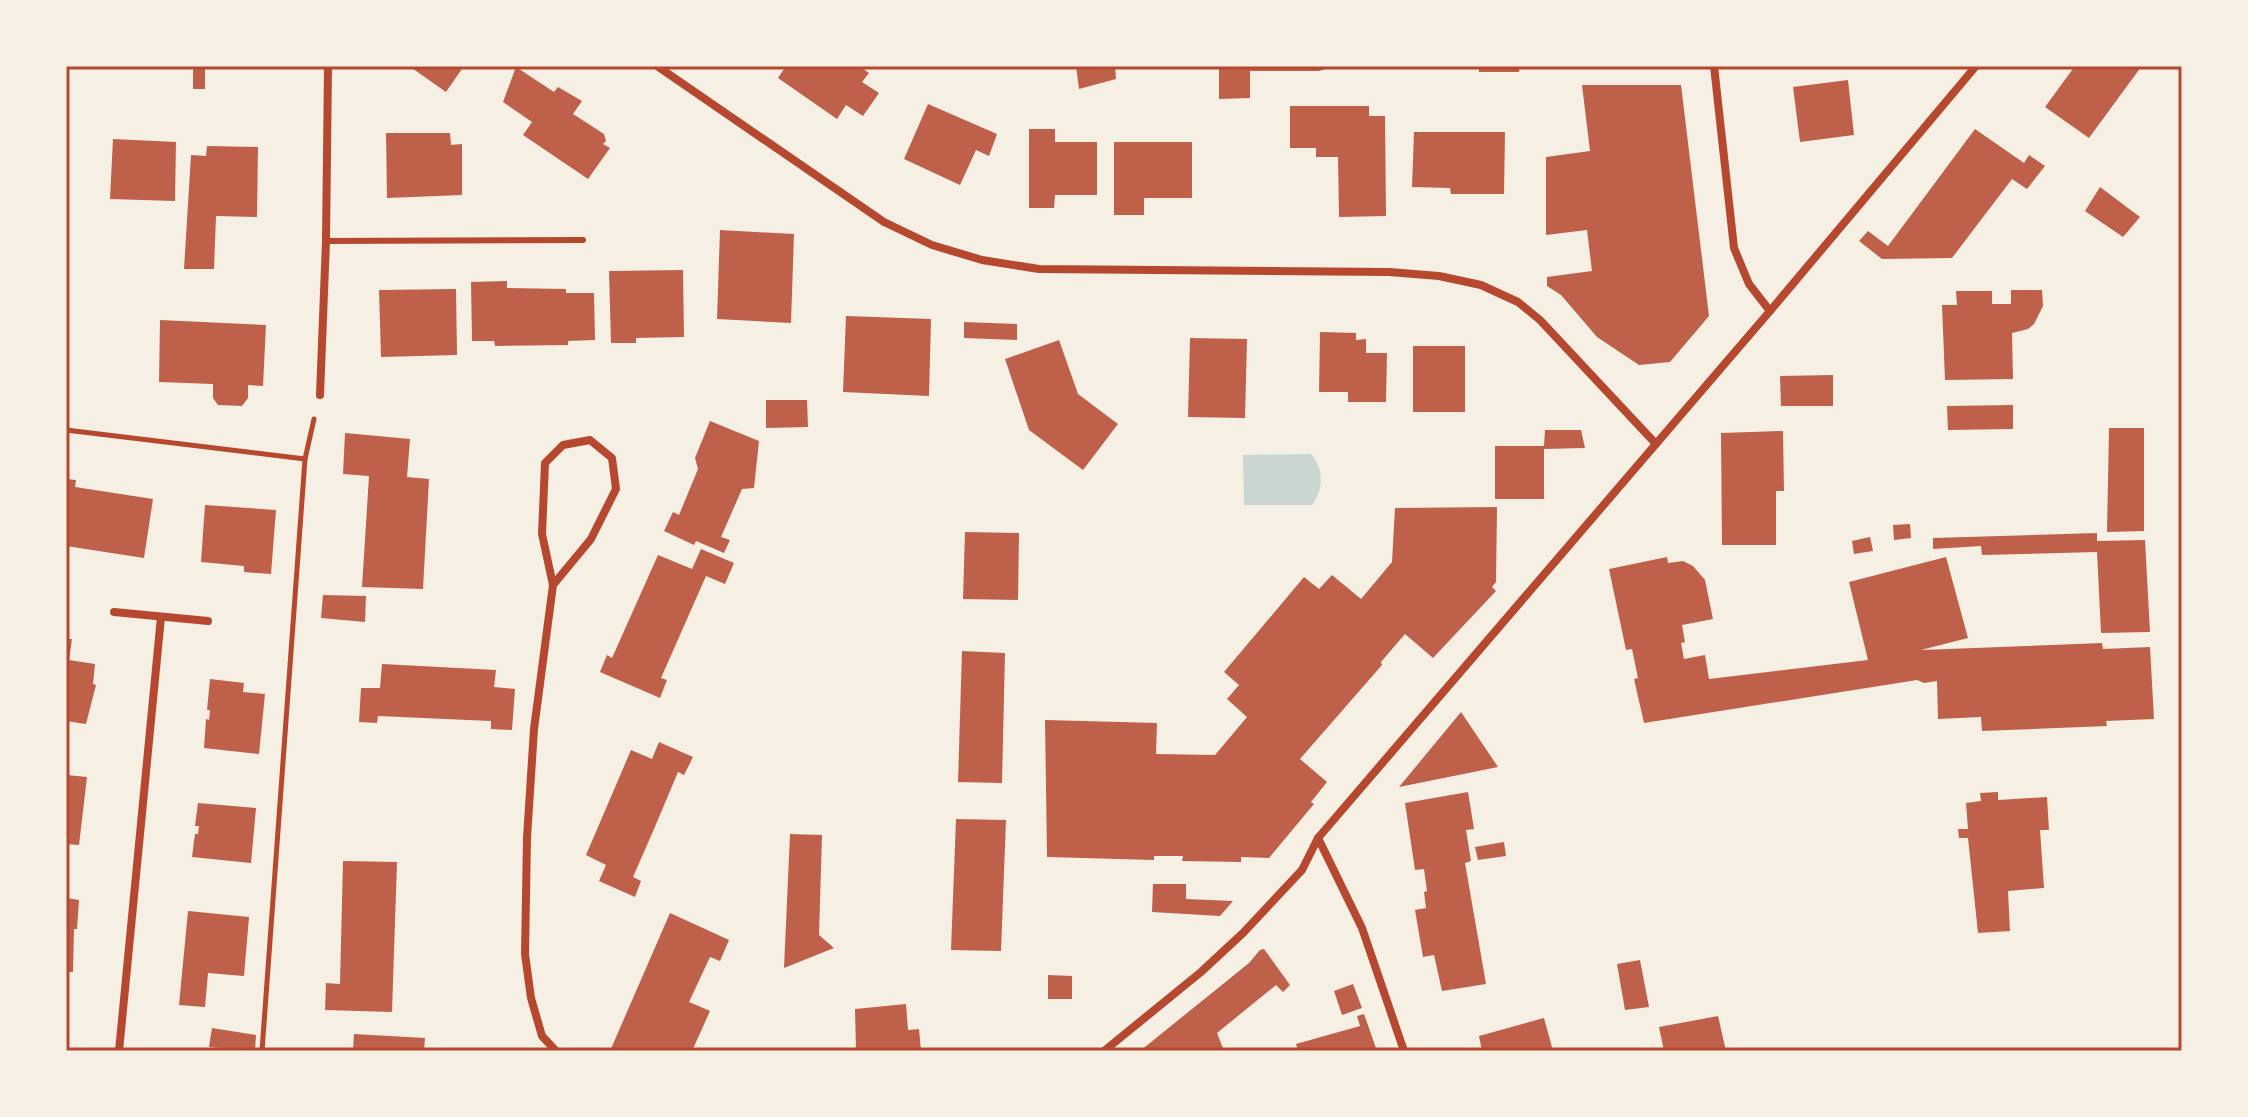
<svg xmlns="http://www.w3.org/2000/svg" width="2248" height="1117" font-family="Lato,sans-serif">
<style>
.water{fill:#c9d6d2}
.building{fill:#bf614a}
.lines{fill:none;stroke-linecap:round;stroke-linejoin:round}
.path{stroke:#b5482f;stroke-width:5}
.service{stroke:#b5482f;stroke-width:6}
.minor{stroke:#b5482f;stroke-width:8}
.neatline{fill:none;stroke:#b5482f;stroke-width:3}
</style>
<rect width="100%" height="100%" fill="#f6efe4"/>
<path class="water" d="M1311 454C1324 469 1324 489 1312 505H1244L1243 455Z"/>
<g class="building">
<rect x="193" y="66" width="12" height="23"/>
<polygon points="409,66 464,66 446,92"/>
<polygon points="786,66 859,66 869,73 862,82 879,93 863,116 846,105 837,119 778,78"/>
<polygon points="1076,66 1115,66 1116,79 1079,89"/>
<polygon points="1219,66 1335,66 1319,71 1250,71 1250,98 1219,99"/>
<polygon points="1479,66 1520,66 1519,72 1479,72"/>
<polygon points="2075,66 2141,67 2089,138 2045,107"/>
<polygon points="516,67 554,92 558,87 582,101 573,114 604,134 606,141 603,144 610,148 588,179 523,135 532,122 503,102"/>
<polygon points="1848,80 1854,135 1800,142 1793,87"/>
<polygon points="1582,85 1681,85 1709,316 1670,362 1639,365 1597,337 1561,295 1547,286 1547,277 1592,271 1587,230 1546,235 1546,157 1590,151"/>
<polygon points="928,104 997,134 989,156 976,150 960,185 904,159"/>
<polygon points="1290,106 1369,106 1369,116 1385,116 1386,216 1339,217 1338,157 1316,157 1316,148 1290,148"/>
<polygon points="1029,129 1055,129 1055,142 1097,142 1097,195 1055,195 1054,208 1029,208"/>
<polygon points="1975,129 2024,163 2029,155 2045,166 2027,189 2012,179 1952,258 1882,259 1859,241 1868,231 1888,246"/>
<polygon points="1414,132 1505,132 1504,194 1451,194 1450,188 1412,187"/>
<polygon points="386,133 450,133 451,145 462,144 462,195 387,198"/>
<polygon points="113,139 176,142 175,201 110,199"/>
<polygon points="1114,142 1192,142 1192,198 1144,198 1144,215 1114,215"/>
<polygon points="207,146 258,147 257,217 216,216 214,269 184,269 191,155 206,156"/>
<polygon points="2100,187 2140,217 2123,237 2085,211"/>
<polygon points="720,230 794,234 791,323 717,319"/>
<polygon points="683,270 684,337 636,338 636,343 611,343 609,271"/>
<polygon points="507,281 507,288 566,289 566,293 594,293 595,340 568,341 568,345 495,346 494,341 472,341 471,282"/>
<polygon points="456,289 457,355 381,357 379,290"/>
<polygon points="2011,290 2042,290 2043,306 2034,324 2028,329 2012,333 2013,379 1945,380 1942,305 1957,305 1956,291 1992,291 1992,304 2011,304"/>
<polygon points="846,316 931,319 929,396 843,392"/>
<polygon points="160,320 266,325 263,386 248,385 248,398 242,406 218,405 213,398 213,384 159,382"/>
<polygon points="964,322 1017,324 1017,340 964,338"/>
<polygon points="1320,332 1356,333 1356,340 1366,339 1366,353 1387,353 1386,402 1348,402 1348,392 1319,392"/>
<polygon points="1190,338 1247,339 1245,418 1188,417"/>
<polygon points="1059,340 1078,394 1118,424 1083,470 1029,430 1005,359"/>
<rect x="1413" y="346" width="52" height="66"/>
<polygon points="1833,375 1833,406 1781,406 1780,376"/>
<polygon points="766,400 807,400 808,427 766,428"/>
<polygon points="2013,405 2013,429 1948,430 1947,406"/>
<polygon points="710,421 759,441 754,488 742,489 721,537 730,540 724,553 696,541 694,545 664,531 673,512 679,515 698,469 695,458"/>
<polygon points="2109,428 2144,428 2144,531 2107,532"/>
<polygon points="1545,430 1581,430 1585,448 1544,449 1544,499 1495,499 1495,446 1544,446"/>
<polygon points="1783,431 1784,491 1776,491 1776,545 1722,545 1721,433"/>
<polygon points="345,433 410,439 407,477 429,479 423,589 362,587 369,476 343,474"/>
<polygon points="66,479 76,480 75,487 153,499 144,558 66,546"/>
<polygon points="205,505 276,510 271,574 244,572 244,566 201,562"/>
<polygon points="1497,507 1496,582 1492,587 1496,591 1433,658 1405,634 1381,662 1382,665 1300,759 1327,782 1311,802 1314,804 1269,858 1241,857 1241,862 1182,861 1183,856 1154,856 1154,860 1047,857 1045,720 1157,723 1156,754 1215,755 1247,717 1227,699 1239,685 1224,672 1304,577 1319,589 1332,575 1361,599 1392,562 1395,508"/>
<polygon points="1910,524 1911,538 1894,540 1893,525"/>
<polygon points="965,532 1019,533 1018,600 963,599"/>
<polygon points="2097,533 2097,541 2145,540 2150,632 2101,633 2097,552 1982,555 1981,546 1933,549 1933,538"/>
<polygon points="1870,537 1873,551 1854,554 1852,541"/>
<polygon points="701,549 734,563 725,584 706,576 661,678 667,680 660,698 600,672 607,655 612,658 658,555 692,569"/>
<polygon points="1667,557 1668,563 1683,561 1693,566 1705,580 1713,619 1682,625 1685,642 1681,643 1684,659 1705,655 1709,679 1868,660 1849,582 1946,557 1968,638 1921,650 2102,643 2103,649 2150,647 2154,719 2106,721 2107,726 1982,731 1981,717 1938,719 1937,681 1924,683 1917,680 1644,723 1634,679 1638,678 1632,649 1626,650 1609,569"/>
<polygon points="323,595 366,596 365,622 321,618"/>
<polygon points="66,639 72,639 69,660 95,664 93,684 96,685 86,724 66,721"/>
<polygon points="962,651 1005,653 1002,783 958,782"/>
<polygon points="382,664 496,670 494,687 515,689 512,730 491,729 491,721 378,716 377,723 359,722 361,688 380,688"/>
<polygon points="210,679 244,683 243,692 265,694 259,754 204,748 206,719 209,720 210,710 207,710"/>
<polygon points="1461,712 1498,767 1399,787"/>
<polygon points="659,742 693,757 684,775 678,772 654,829 633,877 641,881 635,897 599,881 606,865 586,855 631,750 652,759"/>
<polygon points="66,775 87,777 79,845 66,844"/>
<polygon points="1468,792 1474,829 1466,830 1471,861 1465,863 1486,984 1442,991 1434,955 1423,957 1415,910 1426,908 1424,892 1427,891 1424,869 1415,870 1405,803"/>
<polygon points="1998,792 1998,800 2047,797 2049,830 2040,830 2044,888 2008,891 2010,931 1978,933 1968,838 1959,838 1958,829 1968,829 1966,803 1981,801 1980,793"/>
<polygon points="198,803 256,808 251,863 192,857 195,834 198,834 199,826 195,826"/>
<polygon points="956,819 1006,820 1001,951 951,950"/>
<polygon points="790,834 822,835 819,935 834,948 784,968"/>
<polygon points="1504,842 1506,856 1478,860 1475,847"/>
<polygon points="343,861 397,862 392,1012 325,1010 326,983 340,984"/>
<polygon points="1153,884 1186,884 1186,899 1233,901 1220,916 1152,912"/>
<polygon points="66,898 79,900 77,929 74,929 73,972 66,972"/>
<polygon points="188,911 249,917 244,976 208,973 205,1007 179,1005"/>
<polygon points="670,913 729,940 720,961 710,957 689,1002 710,1011 692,1051 610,1051"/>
<polygon points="1264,949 1290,985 1283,992 1276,985 1217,1033 1224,1051 1140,1051 1249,963 1260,950"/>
<polygon points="1640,960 1649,1007 1625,1010 1617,964"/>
<polygon points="1048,975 1072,976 1072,999 1048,999"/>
<polygon points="1353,984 1362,1008 1342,1015 1334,991"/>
<polygon points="906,1004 908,1030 919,1029 921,1051 856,1051 855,1009"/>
<polygon points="1364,1014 1377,1051 1298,1051 1296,1044 1360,1026 1357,1016"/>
<polygon points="1718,1016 1726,1051 1664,1051 1659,1027"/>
<polygon points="1544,1018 1553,1051 1482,1051 1479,1036"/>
<polygon points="212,1028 256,1035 255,1051 209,1047"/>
<polygon points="354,1034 425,1038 424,1051 353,1051"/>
</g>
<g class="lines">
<g class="path">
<polyline points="66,430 305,459"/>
<polyline points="262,1051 305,459 314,419"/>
</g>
<polyline class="service" points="326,241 583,240"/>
<g class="minor">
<polyline points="657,66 884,222 932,245 982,260 1039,269 1389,272 1439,276 1481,285 1518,302 1540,320 1656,444"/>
<polyline points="1714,66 1734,248 1749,284 1770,311"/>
<polyline points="320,395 326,241 328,66"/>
<polyline points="553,585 591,539 616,489 612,458 590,440 563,445 545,463 542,534 553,585 534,729 527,838 525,954 531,998 542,1036 556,1051"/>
<polyline points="114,612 208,621"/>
<polyline points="1318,838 1362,928 1404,1051"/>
<polyline points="119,1051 161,617"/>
<polyline points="1104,1051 1201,972 1243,933 1302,870 1318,838 1770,311 1976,66"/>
</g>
</g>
<rect width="2248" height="1117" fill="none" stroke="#f6efe4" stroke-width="136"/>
<rect x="68" y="68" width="2112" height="981" class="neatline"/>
</svg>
